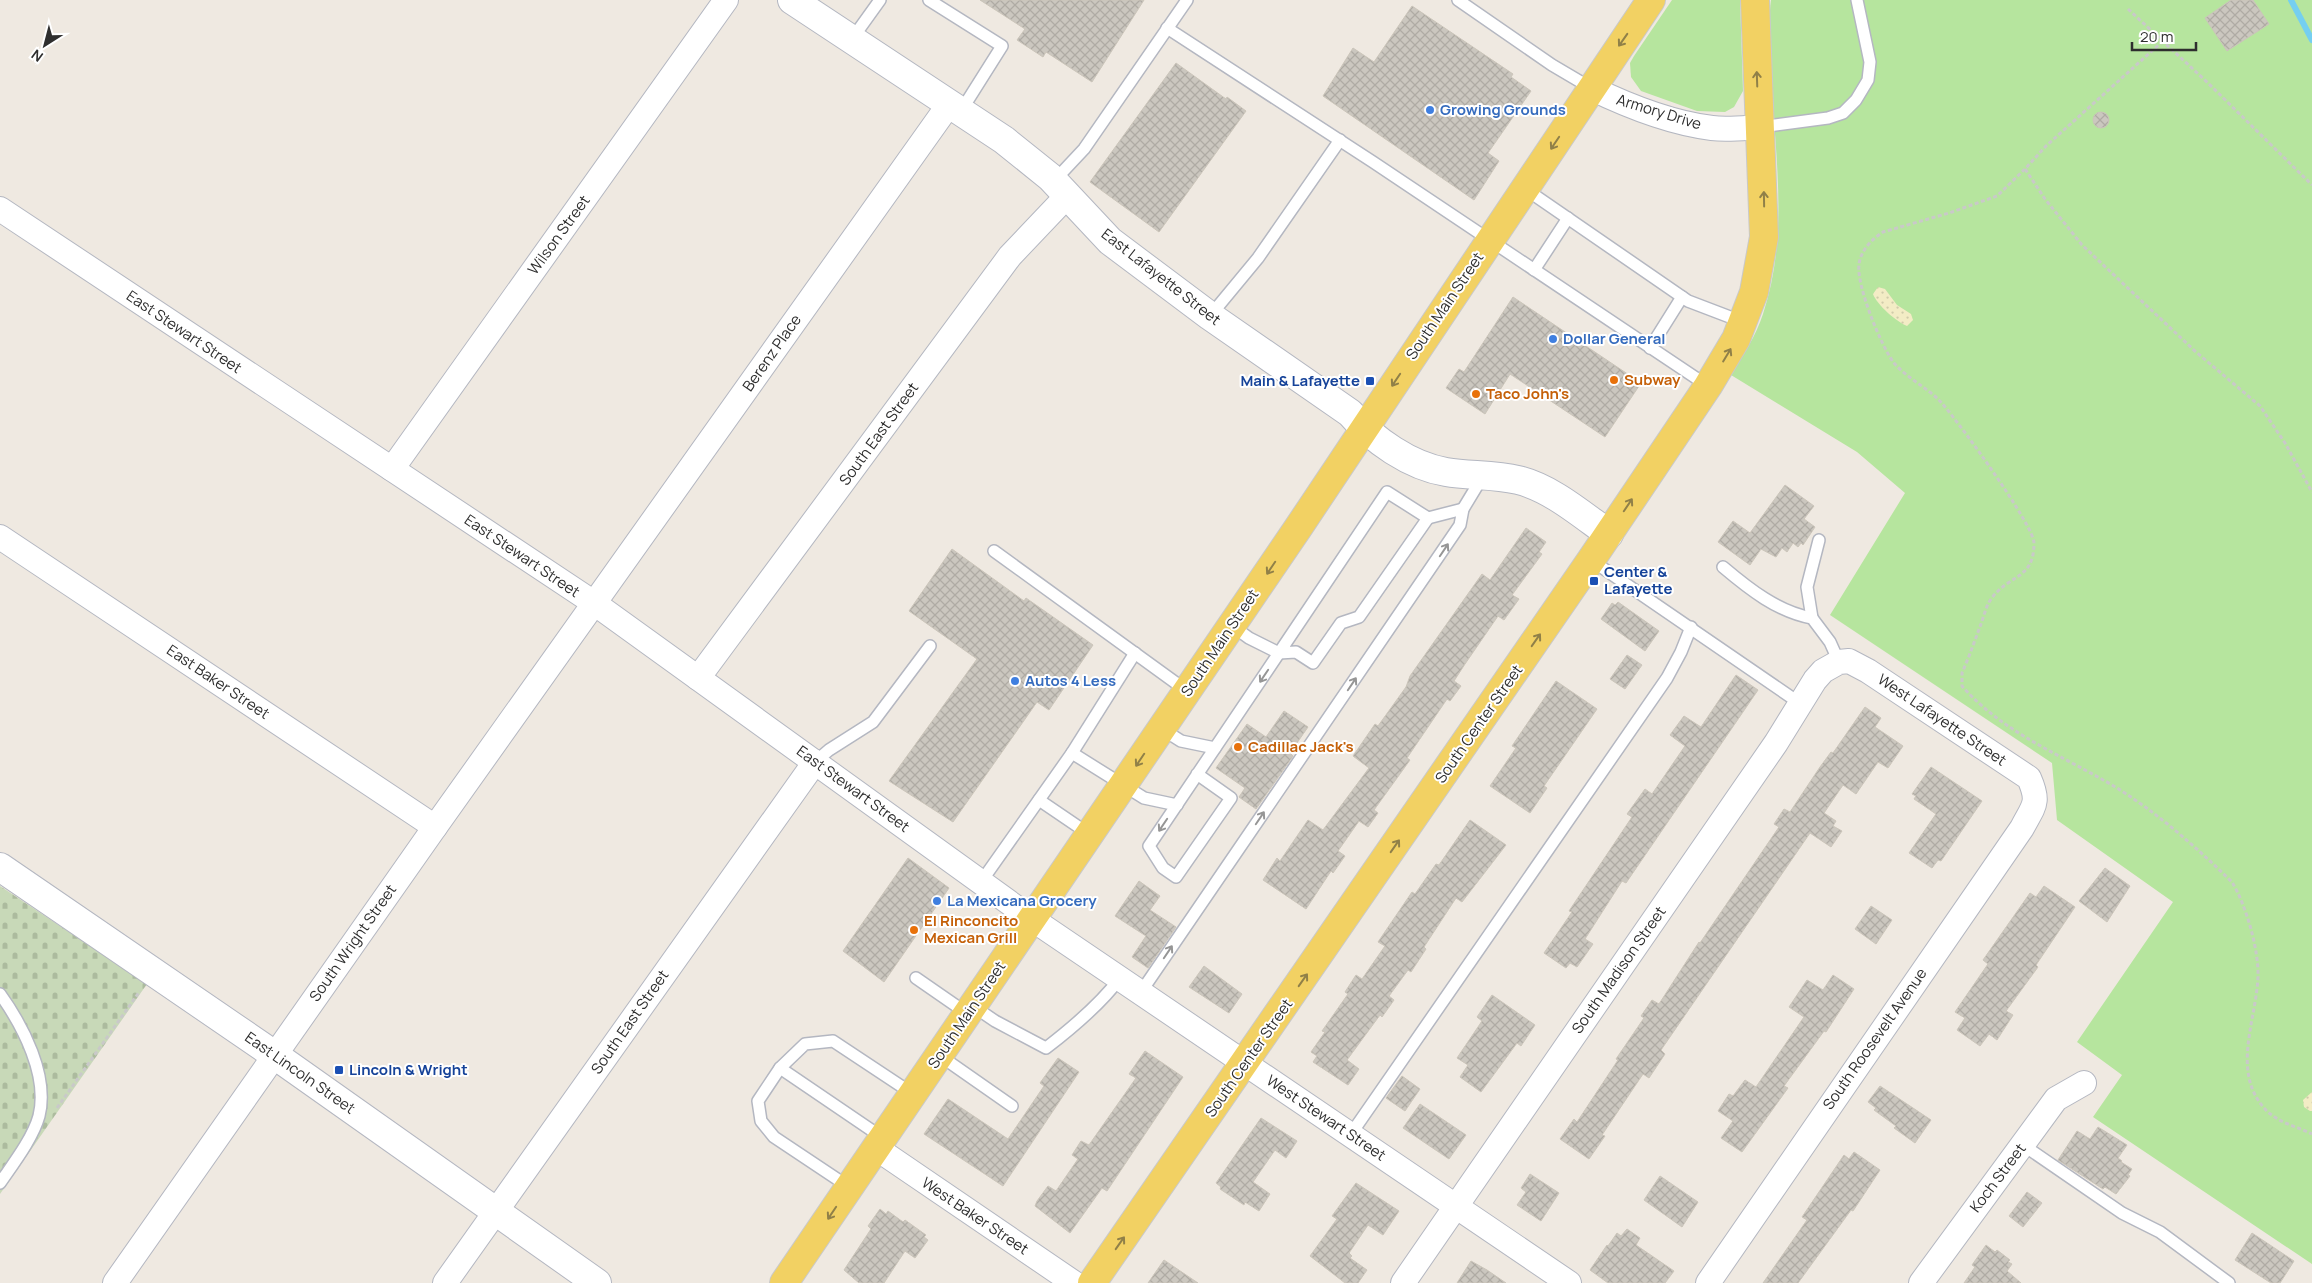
<svg xmlns="http://www.w3.org/2000/svg" width="2312" height="1283" font-family="Manrope,sans-serif">
<style>
.grass{fill:#b6e59e}
.sand{fill:url(#sand-dots)}
.cemetery{fill:url(#cemetery-stones)}
.lines{fill:none;stroke-linecap:round;stroke-linejoin:round}
.stream{stroke:#75cff0;stroke-width:6}
.building{fill:url(#building-cross-hatch);stroke:#cbc5ba}
.lane-casing{stroke:#b4b7c1;stroke-width:14}
.street-casing{stroke:#b4b7c1;stroke-width:26}
.secondary-casing{stroke:#b4b7c1;stroke-width:30}
.primary-casing{stroke:#c9c9c9;stroke-width:30}
.path{stroke:#c9c9c9;stroke-width:3;stroke-dasharray:4 2.5;stroke-linecap:butt}
.lane{stroke:#fff;stroke-width:11}
.street{stroke:#fff;stroke-width:24}
.secondary{stroke:#fff;stroke-width:28}
.primary{stroke:#f2d163;stroke-width:28}
.oneway{stroke:#908048}
.oneway2{stroke:#969696}
.shop-dot{fill:#3f7fe0;stroke:#fff;stroke-width:2}
.food-dot{fill:#e8710a;stroke:#fff;stroke-width:2}
.transit-dot{fill:#1a4fb4;stroke:#fff;stroke-width:2}
.labels{text-anchor:middle;stroke-width:4;stroke-linejoin:round;paint-order:stroke}
.shop-label{font-size:15px;font-weight:bold;fill:#366cbe;stroke:#fff;text-anchor:start}
.street-label{font-size:15px;fill:#2e2e2e;stroke:#fff}
.food-label{font-size:15px;font-weight:bold;fill:#c56008;stroke:#fff;text-anchor:start}
.transit-label{font-size:15px;font-weight:bold;fill:#164399;stroke:#fff;text-anchor:start}
</style>
<defs>
<pattern id="sand-dots" width="8" height="8" patternUnits="userSpaceOnUse" patternTransform="scale(1.25)"><rect width="8" height="8" fill="#f3ecc5"/><path d="M2 2h.1M6 6h.1" fill="none" stroke="#d1cbaa" stroke-width="1.8" stroke-linecap="round"/></pattern>
<pattern id="cemetery-stones" width="16" height="16" patternUnits="userSpaceOnUse" patternTransform="scale(1.25)"><rect width="16" height="16" fill="#c8d9b8"/><path d="M2 7V4a2 2 0 0 1 4 0v3zM10 15v-3a2 2 0 0 1 4 0v3z" fill="#acbb9e"/></pattern>
<pattern id="building-cross-hatch" width="8" height="8" patternUnits="userSpaceOnUse" patternTransform="scale(1.25)"><rect width="8" height="8" fill="#cbc7bf"/><path d="M0 0l8 8M0 8l8-8" fill="none" stroke="#afaba4"/></pattern>
</defs>
<rect width="100%" height="100%" fill="#efe9e1"/>
<g class="grass">
<polygon points="1672,0 1740,0 1743,91 1734,107 1725,112 1697,111 1641,91 1631,77 1630,63 1634,56"/>
<path d="M1771 0H2312V1264L2093 1117 2122 1075 2077 1042 2173 902 2057 820 2052 763 1830 615 1905 493 1857 452 1731 375C1743 355 1756 336 1763 314 1790 232 1774 152 1771 69 1771 46 1768 22 1771 0Z"/>
</g>
<g class="sand">
<path d="M1878 287 1885 289 1897 305 1911 314 1913 320 1907 326C1897 322 1877 305 1873 294Z"/>
<polygon points="2312,1092 2312,1111 2310,1111 2304,1107 2303,1100"/>
</g>
<polygon class="cemetery" points="0,886 147,984 0,1194"/>
<g class="lines">
<polyline class="stream" points="2291,0 2312,40"/>
</g>
<g class="building">
<polygon points="980,0 1144,0 1092,82 1046,52 1043,57 1017,40 1025,29"/>
<polygon points="2231,0 2253,0 2269,24 2227,51 2205,18"/>
<polygon points="1412,6 1513,74 1511,77 1531,91 1488,153 1499,161 1474,200 1323,96 1353,48 1374,62"/>
<polygon points="1176,63 1226,99 1227,97 1246,111 1159,232 1090,182"/>
<circle cx="2101" cy="120" r="8"/>
<polygon points="1513,297 1641,383 1605,437 1510,374 1485,414 1446,388 1459,369 1464,372"/>
<polygon points="1785,485 1814,506 1804,519 1815,527 1803,545 1801,543 1798,547 1793,543 1787,552 1782,548 1776,557 1761,549 1750,565 1718,542 1733,521 1750,533"/>
<polygon points="1526,528 1546,542 1539,552 1542,554 1512,595 1519,599 1504,620 1498,616 1465,664 1454,681 1461,686 1450,701 1447,699 1407,758 1410,760 1374,810 1378,813 1368,827 1359,821 1338,851 1345,856 1333,873 1331,871 1306,909 1263,880 1277,858 1280,861 1308,820 1323,830 1369,768 1353,756 1375,724 1378,726 1406,687 1410,676 1482,574 1490,580"/>
<polygon points="952,549 1024,601 1026,598 1093,645 1049,710 1037,702 953,822 889,781 977,659 909,611"/>
<polygon points="1618,602 1659,631 1645,651 1601,619 1612,603 1615,605"/>
<polygon points="1627,655 1642,665 1625,689 1610,679"/>
<polygon points="1736,675 1758,690 1626,883 1622,881 1585,939 1593,944 1577,967 1570,963 1566,968 1544,953 1572,912 1569,911 1632,817 1627,814 1645,789 1652,794 1685,746 1670,735 1684,716 1701,727"/>
<polygon points="1556,681 1597,709 1544,786 1547,788 1530,813 1490,786 1516,748 1512,746"/>
<polygon points="1865,707 1881,718 1875,727 1903,746 1888,768 1878,762 1856,794 1843,785 1824,813 1836,821 1833,826 1842,831 1831,847 1810,833 1661,1050 1665,1054 1649,1078 1643,1074 1602,1135 1605,1136 1589,1159 1560,1139 1574,1119 1577,1122 1618,1060 1616,1059 1644,1018 1641,1016 1652,1000 1659,1004 1699,942 1700,943 1779,827 1774,824 1784,809 1790,812 1820,767 1831,752 1833,753"/>
<polygon points="1284,711 1308,727 1290,753 1293,756 1256,809 1239,797 1245,788 1216,768 1247,724 1266,737"/>
<polygon points="1931,767 1982,801 1941,861 1938,860 1932,868 1909,853 1936,814 1914,799 1916,796 1912,794"/>
<polygon points="1470,820 1506,845 1462,902 1456,898 1424,947 1426,949 1411,972 1408,970 1389,996 1394,1000 1382,1017 1380,1015 1347,1060 1359,1069 1348,1085 1313,1062 1317,1056 1311,1052 1325,1032 1322,1031 1348,994 1345,992 1356,975 1362,979 1385,946 1378,942 1412,892 1415,894 1436,864 1439,865"/>
<polygon points="908,858 949,888 884,982 843,951"/>
<polygon points="2105,868 2130,886 2107,922 2079,901"/>
<polygon points="1139,881 1160,896 1150,910 1176,927 1148,968 1132,957 1146,936 1115,916"/>
<polygon points="2044,886 2075,907 2036,965 2038,967 2006,1011 2013,1015 1997,1040 1989,1034 1980,1046 1957,1030 1965,1018 1955,1012 1988,964 1983,960 2030,893 2036,897"/>
<polygon points="1871,906 1892,920 1876,944 1855,929"/>
<polygon points="1204,966 1242,994 1229,1013 1189,987"/>
<polygon points="1833,975 1854,989 1826,1032 1824,1031 1784,1086 1788,1088 1742,1152 1721,1138 1733,1121 1718,1111 1729,1094 1733,1096 1745,1080 1756,1087 1804,1017 1789,1007 1807,980 1823,990"/>
<polygon points="1492,995 1535,1025 1521,1046 1517,1043 1481,1092 1460,1077 1468,1065 1457,1058 1482,1021 1477,1017"/>
<polygon points="1145,1051 1183,1077 1107,1191 1102,1188 1070,1233 1035,1206 1037,1201 1048,1186 1056,1191 1078,1159 1072,1155 1081,1141 1089,1145 1136,1078 1129,1074"/>
<polygon points="1058,1058 1079,1072 1003,1186 924,1134 948,1099 1008,1139 1044,1086 1040,1083"/>
<polygon points="1402,1076 1420,1089 1405,1111 1386,1098"/>
<polygon points="1880,1086 1931,1120 1915,1143 1894,1128 1896,1126 1874,1110 1876,1108 1868,1102"/>
<polygon points="1420,1104 1466,1135 1449,1159 1403,1128"/>
<polygon points="1261,1118 1297,1141 1286,1158 1275,1150 1253,1182 1270,1194 1259,1211 1245,1202 1244,1205 1220,1189 1221,1187 1216,1183"/>
<polygon points="2098,1127 2127,1145 2118,1158 2122,1161 2121,1162 2132,1169 2128,1175 2130,1176 2116,1194 2105,1187 2103,1189 2058,1160 2077,1131 2090,1139"/>
<polygon points="1854,1152 1880,1170 1853,1211 1851,1210 1798,1283 1763,1283 1807,1220 1802,1217 1844,1155 1849,1159"/>
<polygon points="1530,1174 1559,1193 1541,1221 1517,1205 1526,1192 1521,1188"/>
<polygon points="1660,1176 1698,1202 1682,1227 1644,1200"/>
<polygon points="1356,1183 1399,1211 1383,1235 1368,1225 1349,1253 1352,1256 1350,1258 1367,1270 1358,1283 1345,1283 1310,1256 1337,1219 1332,1216"/>
<polygon points="2027,1192 2042,1203 2023,1227 2009,1216"/>
<polygon points="880,1209 886,1214 888,1211 903,1222 905,1220 926,1235 924,1237 928,1240 915,1258 905,1251 884,1283 859,1283 844,1270 871,1229 868,1226"/>
<polygon points="1627,1229 1640,1238 1636,1245 1674,1271 1665,1283 1608,1283 1590,1270 1607,1245 1608,1246 1617,1233 1621,1236"/>
<polygon points="2252,1233 2294,1261 2280,1283 2271,1283 2235,1260"/>
<polygon points="1986,1245 1995,1252 1997,1250 2010,1260 2008,1262 2012,1264 2007,1271 2021,1283 1964,1283 1975,1267 1972,1265"/>
<polygon points="1164,1260 1198,1283 1148,1283"/>
<polygon points="1471,1261 1487,1270 1506,1283 1457,1283"/>
</g>
<g class="lines">
<g class="lane-casing">
<g id="lane">
<polyline points="929,0 1002,46 961,111"/>
<polyline points="1458,0 1552,65 1591,88"/>
<polyline points="1167,28 1373,162 1708,386"/>
<polyline points="852,39 880,0"/>
<polyline points="1760,127 1828,118 1843,113 1856,100 1868,80 1870,62 1857,0"/>
<polyline points="1054,181 1084,149 1187,0"/>
<polyline points="1524,188 1688,301 1743,322"/>
<polyline points="1534,270 1568,218"/>
<polyline points="1210,316 1258,258 1340,140"/>
<polyline points="1650,348 1682,297"/>
<polygon points="1387,492 1428,518 1359,617 1341,623 1313,663 1296,652 1279,653"/>
<polyline points="1428,518 1463,509"/>
<polyline points="994,551 1187,691"/>
<polyline points="1591,560 1801,704"/>
<path d="M1723 567C1749 589 1778 612 1812 618L1830 642 1839 662"/>
<polyline points="1812,618 1807,587 1819,540"/>
<polyline points="1162,729 1181,741 1215,748"/>
<polyline points="1072,753 1135,653"/>
<polyline points="815,762 829,750 873,722 930,646"/>
<polyline points="1197,774 1231,798 1176,877 1163,868 1149,846 1279,653 1249,638 1231,625"/>
<polyline points="1039,800 1089,834"/>
<polyline points="981,882 1072,753 1144,798 1177,805"/>
<polyline points="916,978 968,1014"/>
<polyline points="1141,992 1460,525 1463,509 1483,476"/>
<path d="M0 994C23 1026 49 1076 39 1116 33 1138 13 1164 0 1183"/>
<path d="M973 1006 995 1021 1046 1048C1072 1028 1100 1005 1120 978"/>
<polyline points="939,1055 1012,1106"/>
<polyline points="780,1068 883,1138"/>
<polyline points="1351,1134 1667,678 1681,652 1691,627"/>
<polyline points="2023,1145 2122,1213 2160,1232 2229,1283"/>
<polyline points="849,1187 774,1137 761,1121 758,1101 780,1068 805,1044 833,1041 913,1094"/>
</g>
</g>
<g class="street-casing">
<g id="street">
<path d="M1591 88C1628 106 1671 123 1712 128 1727 130 1743 128 1759 127"/>
<polyline points="0,209 594,603 1032,919 1569,1283"/>
<polyline points="392,469 726,0"/>
<polyline points="0,537 435,827"/>
<polyline points="698,678 1010,256 1067,196"/>
<polyline points="876,1148 1074,1283"/>
<polyline points="115,1283 435,827 950,103"/>
<polyline points="445,1283 815,762"/>
<path d="M1403 1283 1776 743 1815 680 1823 671 1839 662 1849 661 1868 671 2029 778C2040 803 2034 805 2022 828L1708 1283"/>
<polyline points="1921,1283 2056,1099 2084,1083"/>
</g>
</g>
<g class="secondary-casing">
<g id="secondary">
<path d="M792 0 1004 140 1050 177 1110 241 1210 316 1350 413C1373 440 1410 466 1446 472 1469 476 1494 474 1518 480 1551 488 1581 514 1609 534"/>
<polyline points="0,867 276,1056 597,1283"/>
</g>
</g>
<g class="primary-casing">
<g id="primary">
<polyline points="784,1283 1298,528 1651,0"/>
<polyline points="1092,1283 1591,560 1708,386 1736,339 1754,292 1764,237 1755,0"/>
</g>
</g>
<g class="path">
<polyline points="2128,9 2208,83 2312,185"/>
<polyline points="2163,41 2046,146 2025,169 2045,199 2082,245 2196,352 2260,406 2285,443 2312,492"/>
<path d="M2025 169 1997 196 1949 213 1883 232C1872 239 1861 250 1859 264 1856 285 1881 346 1894 363 1906 377 1924 386 1938 399 1954 415 2034 525 2034 543 2034 580 2009 574 1991 599 1986 606 1984 616 1981 624 1975 640 1969 657 1962 673V686C2004 734 2064 756 2117 788 2159 814 2197 848 2232 882 2246 905 2259 950 2258 977 2256 1021 2231 1072 2265 1109 2278 1123 2296 1126 2312 1134"/>
<polyline points="57,1108 140,991"/>
</g>
<use href="#lane" class="lane"/>
<use href="#street" class="street"/>
<use href="#secondary" class="secondary"/>
<use href="#primary" class="primary"/>
</g>
<defs><path id="oneway-shaft" d="M-6 0H5M1.5-3L5.5 0L1.5 3" fill="none" stroke-width="1.6" stroke-linecap="round" stroke-linejoin="round" transform="scale(1.25)"/></defs>
<g class="oneway">
<use href="#oneway-shaft" transform="translate(1623 40) rotate(125)"/>
<use href="#oneway-shaft" transform="translate(1757 79) rotate(-92)"/>
<use href="#oneway-shaft" transform="translate(1555 143) rotate(124)"/>
<use href="#oneway-shaft" transform="translate(1764 199) rotate(-91)"/>
<use href="#oneway-shaft" transform="translate(1727 355) rotate(-59)"/>
<use href="#oneway-shaft" transform="translate(1396 380) rotate(124)"/>
<use href="#oneway-shaft" transform="translate(1628 505) rotate(-56)"/>
<use href="#oneway-shaft" transform="translate(1271 568) rotate(124)"/>
<use href="#oneway-shaft" transform="translate(1536 640) rotate(-55)"/>
<use href="#oneway-shaft" transform="translate(1140 760) rotate(124)"/>
<use href="#oneway-shaft" transform="translate(1395 846) rotate(-55)"/>
<use href="#oneway-shaft" transform="translate(1303 980) rotate(-55)"/>
<use href="#oneway-shaft" transform="translate(832 1213) rotate(124)"/>
<use href="#oneway-shaft" transform="translate(1120 1243) rotate(-55)"/>
</g>
<g class="oneway2">
<use href="#oneway-shaft" transform="translate(1444 550) rotate(-56)"/>
<use href="#oneway-shaft" transform="translate(1264 676) rotate(124)"/>
<use href="#oneway-shaft" transform="translate(1352 684) rotate(-56)"/>
<use href="#oneway-shaft" transform="translate(1260 818) rotate(-56)"/>
<use href="#oneway-shaft" transform="translate(1163 825) rotate(124)"/>
<use href="#oneway-shaft" transform="translate(1168 952) rotate(-56)"/>
</g>
<g class="shop-dot">
<circle cx="1430" cy="110" r="5"/>
<circle cx="1553" cy="339" r="5"/>
<circle cx="1015" cy="681" r="5"/>
<circle cx="937" cy="901" r="5"/>
</g>
<g class="food-dot">
<circle cx="1614" cy="380" r="5"/>
<circle cx="1476" cy="394" r="5"/>
<circle cx="1238" cy="747" r="5"/>
<circle cx="914" cy="930" r="5"/>
</g>
<g class="transit-dot">
<rect x="1365" y="376" width="10" height="10" rx="2.5"/>
<rect x="1589" y="576" width="10" height="10" rx="2.5"/>
<rect x="334" y="1065" width="10" height="10" rx="2.5"/>
</g>
<g class="labels">
<g class="shop-label">
<text x="1440" y="115">Growing Grounds</text>
<text x="1563" y="344">Dollar General</text>
<text x="1025" y="686">Autos 4 Less</text>
<text x="947" y="906">La Mexicana Grocery</text>
</g>
<g class="street-label">
<text transform="translate(1659 112) rotate(17)" y="5">Armory Drive</text>
<text transform="translate(559 235) rotate(-54)" y="5">Wilson Street</text>
<text transform="translate(1161 277) rotate(38)" y="5">East Lafayette Street</text>
<text transform="translate(1445 306) rotate(-56)" y="5">South Main Street</text>
<text transform="translate(184 332) rotate(34)" y="5">East Stewart Street</text>
<text transform="translate(772 353) rotate(-55)" y="5">Berenz Place</text>
<text transform="translate(879 434) rotate(-54)" y="5">South East Street</text>
<text transform="translate(522 556) rotate(34)" y="5">East Stewart Street</text>
<text transform="translate(1220 643) rotate(-56)" y="5">South Main Street</text>
<text transform="translate(218 682) rotate(34)" y="5">East Baker Street</text>
<text transform="translate(1942 720) rotate(34)" y="5">West Lafayette Street</text>
<text transform="translate(1479 724) rotate(-55)" y="5">South Center Street</text>
<text transform="translate(853 789) rotate(36)" y="5">East Stewart Street</text>
<text transform="translate(353 943) rotate(-55)" y="5">South Wright Street</text>
<text transform="translate(1619 970) rotate(-55)" y="5">South Madison Street</text>
<text transform="translate(967 1015) rotate(-56)" y="5">South Main Street</text>
<text transform="translate(630 1022) rotate(-55)" y="5">South East Street</text>
<text transform="translate(1875 1039) rotate(-55)" y="5">South Roosevelt Avenue</text>
<text transform="translate(1249 1058) rotate(-55)" y="5">South Center Street</text>
<text transform="translate(300 1073) rotate(35)" y="5">East Lincoln Street</text>
<text transform="translate(1326 1118) rotate(34)" y="5">West Stewart Street</text>
<text transform="translate(1998 1178) rotate(-53)" y="5">Koch Street</text>
<text transform="translate(975 1216) rotate(34)" y="5">West Baker Street</text>
</g>
<g class="food-label">
<text x="1624" y="385">Subway</text>
<text x="1486" y="399">Taco John's</text>
<text x="1248" y="752">Cadillac Jack's</text>
<text x="924" y="926">El Rinconcito<tspan x="924" dy="17">Mexican Grill</tspan></text>
</g>
<g class="transit-label">
<text x="1360" y="386" text-anchor="end">Main &amp; Lafayette</text>
<text x="1604" y="577">Center &amp;<tspan x="1604" dy="17">Lafayette</tspan></text>
<text x="349" y="1075">Lincoln &amp; Wright</text>
</g>
</g>
<g transform="translate(45 45) rotate(216)" stroke="#ffffff" stroke-width="4" paint-order="stroke">
<path d="M0-4L9 19L0 12L-9 19Z" fill="#2e2e2e"/>
<text y="-8" font-size="14" font-weight="bold" text-anchor="middle" fill="#2e2e2e">N</text>
</g>
<path d="M2132 42v8h64v-8" fill="none" stroke="#2e2e2e" stroke-width="2.5"/>
<text x="2140" y="42" font-size="15" fill="#2e2e2e" stroke="#ffffff" stroke-width="4" paint-order="stroke">20 m</text>
</svg>
